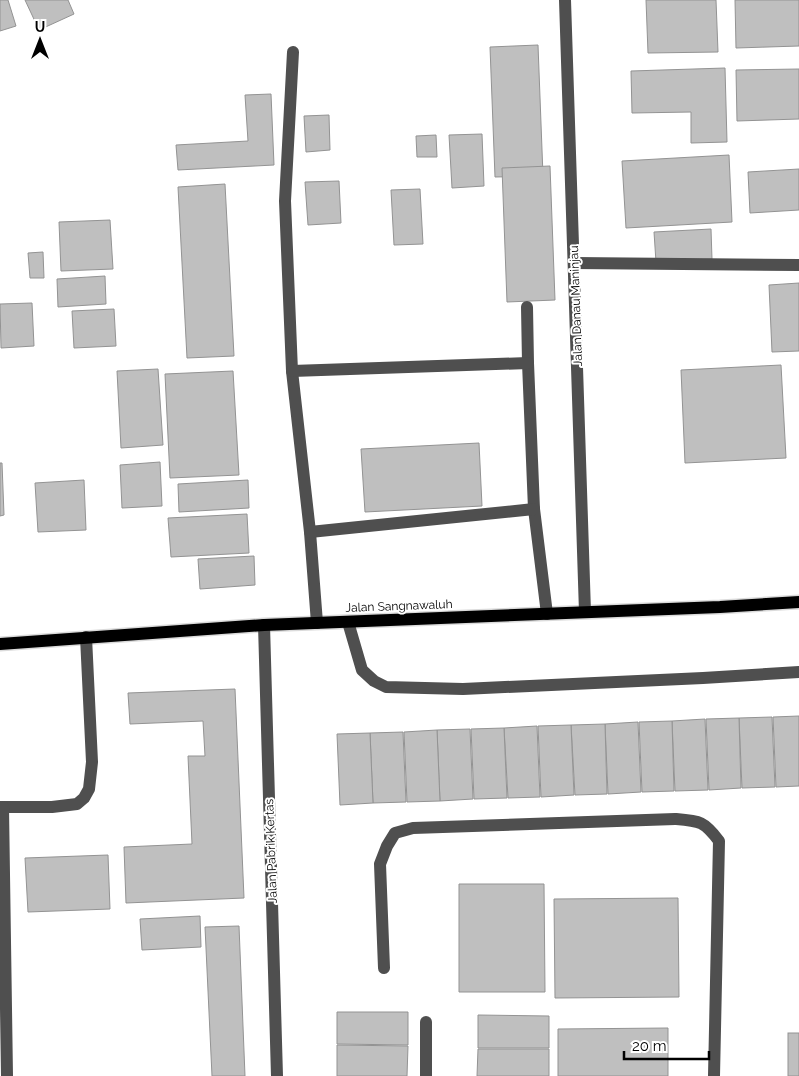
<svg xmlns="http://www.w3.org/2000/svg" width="799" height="1076" font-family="Raleway,sans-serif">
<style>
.building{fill:#bfbfbf;stroke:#939393}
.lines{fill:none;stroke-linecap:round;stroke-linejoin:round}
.major-casing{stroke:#dbdbdb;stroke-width:15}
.minor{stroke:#4f4f4f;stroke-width:12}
.major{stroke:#000;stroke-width:12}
.labels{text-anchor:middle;stroke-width:4;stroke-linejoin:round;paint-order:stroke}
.street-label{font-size:12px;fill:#000;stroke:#fff}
</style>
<rect width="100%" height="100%" fill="#fff"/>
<g class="building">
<polygon points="0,0 8,0 16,26 0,31"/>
<polygon points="25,0 68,0 74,14 39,30"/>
<polygon points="646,0 716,0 718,52 648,53"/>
<polygon points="735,0 799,0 799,46 736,48"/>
<polygon points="538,45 543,176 495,177 490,47"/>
<polygon points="725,68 727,142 691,143 691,112 632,113 631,71"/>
<polygon points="799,69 799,119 737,121 736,70"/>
<polygon points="271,94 274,165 178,170 176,145 248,141 245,95"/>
<polygon points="329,115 330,150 306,152 304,116"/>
<polygon points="482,134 484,186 452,188 449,135"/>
<polygon points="436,135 437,157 417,157 416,136"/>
<polygon points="729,155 732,222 626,228 622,161"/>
<polygon points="550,166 555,300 507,302 502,168"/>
<polygon points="799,169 799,210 750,213 748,172"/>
<polygon points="339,181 341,223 308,225 305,182"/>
<polygon points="225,184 234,356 187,358 178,187"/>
<polygon points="420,189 423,244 394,245 391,190"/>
<polygon points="110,220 113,269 61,271 59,222"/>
<polygon points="711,229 712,259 656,262 654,232"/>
<polygon points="43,252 44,278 30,278 28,253"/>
<polygon points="105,276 106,304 58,307 57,279"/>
<polygon points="799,283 799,351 772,352 769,285"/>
<polygon points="32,303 34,346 1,348 0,304"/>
<polygon points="114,309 116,346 74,348 72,311"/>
<polygon points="781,365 786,458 685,463 681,370"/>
<polygon points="158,369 163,445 121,448 117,371"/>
<polygon points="233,371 239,475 170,478 165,374"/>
<polygon points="479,443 482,506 365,512 361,449"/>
<polygon points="160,462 162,506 122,508 120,465"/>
<polygon points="0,463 2,463 4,515 0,516"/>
<polygon points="84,480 86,530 38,532 35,483"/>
<polygon points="248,480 249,508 179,512 178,484"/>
<polygon points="247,514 249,553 171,557 168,518"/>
<polygon points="254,556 255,585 200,589 198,559"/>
<polygon points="235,689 244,898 126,903 124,847 192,844 188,756 205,756 203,721 130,724 128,693"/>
<polygon points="799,716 799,786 776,787 773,717"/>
<polygon points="772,717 775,787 742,788 739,718"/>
<polygon points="739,718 741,788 709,790 706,719"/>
<polygon points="705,719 708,790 675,791 672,721"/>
<polygon points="672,721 674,791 642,792 639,722"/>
<polygon points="638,722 641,792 608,794 605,724"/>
<polygon points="605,724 607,794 575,795 571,725"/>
<polygon points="571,725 574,795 541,797 538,726"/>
<polygon points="537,726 540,797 508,798 504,728"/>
<polygon points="504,728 507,798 474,799 471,729"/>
<polygon points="470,729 473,799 440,801 437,730"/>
<polygon points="437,730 440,801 407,802 404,732"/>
<polygon points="403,732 406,802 373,803 370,733"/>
<polygon points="370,733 373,803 340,805 337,734"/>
<polygon points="108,855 110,909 28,912 25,858"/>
<polygon points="459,884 544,884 545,992 459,992"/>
<polygon points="678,898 679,997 555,998 554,899"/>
<polygon points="200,916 201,947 142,950 140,919"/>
<polygon points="239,926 245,1076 212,1076 205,927"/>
<polygon points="337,1012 408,1012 408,1045 337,1044"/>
<polygon points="478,1015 549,1016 549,1048 478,1048"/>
<polygon points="668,1028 668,1076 558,1076 558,1029"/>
<rect x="788" y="1033" width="11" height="43"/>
<polygon points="337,1045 408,1046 407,1076 337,1076"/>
<polygon points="478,1049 549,1049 549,1076 477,1076"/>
</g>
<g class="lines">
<g class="major-casing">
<polyline id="major" points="0,644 264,625 720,607 799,602"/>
</g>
<g class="minor">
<polyline points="565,0 585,612"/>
<polyline points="293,52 285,201 292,371 310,532 317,623"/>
<polyline points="574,263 799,265"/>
<polyline points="527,307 528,363 534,509 547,614"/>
<polyline points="292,371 528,363"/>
<polyline points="310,532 534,509"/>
<polyline points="348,622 362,670 374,681 386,687 463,689 703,678 799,672"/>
<polyline points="264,625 277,1076"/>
<polyline points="0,807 52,807 77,804 84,798 89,789 92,762 86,637"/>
<polyline points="3,807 7,1076"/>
<path d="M384 968 380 864 387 846 395 833 413 828 675 819C700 821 704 821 719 841L714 1076"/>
<polyline points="426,1076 426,1022"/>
</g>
<use href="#major" class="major"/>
</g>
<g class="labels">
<g class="street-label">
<text transform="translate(576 306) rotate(-92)" y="4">Jalan Danau Maninjau</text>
<text transform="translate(399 606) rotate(-2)" y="4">Jalan Sangnawaluh</text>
<text transform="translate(271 851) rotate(-92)" y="4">Jalan Pabrik Kertas</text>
</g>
</g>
<g transform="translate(40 40)" stroke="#ffffff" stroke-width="4" paint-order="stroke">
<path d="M0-4L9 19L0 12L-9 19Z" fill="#000000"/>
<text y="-8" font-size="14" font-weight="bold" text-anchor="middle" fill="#000000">U</text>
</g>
<path d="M624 1051v8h85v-8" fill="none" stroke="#000000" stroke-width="2.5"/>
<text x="632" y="1051" font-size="15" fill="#000000" stroke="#ffffff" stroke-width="4" paint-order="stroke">20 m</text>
</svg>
